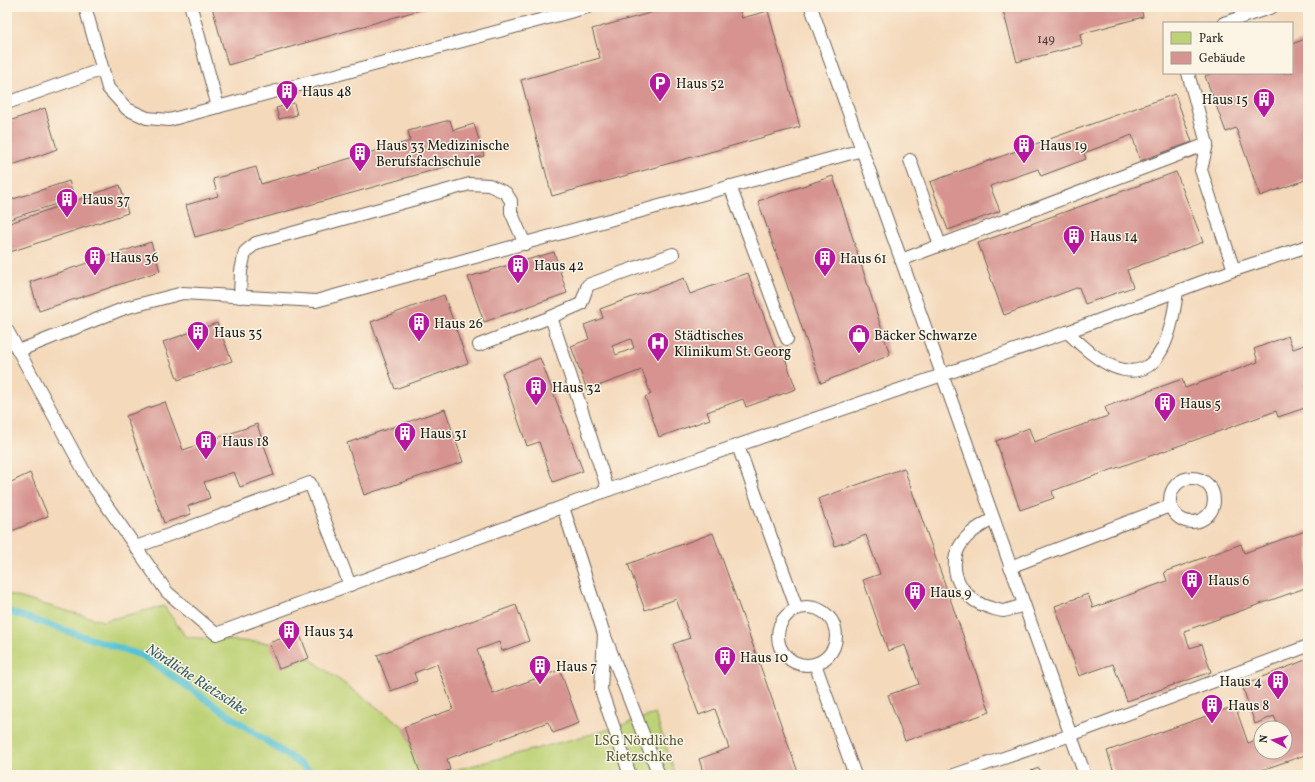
<svg xmlns="http://www.w3.org/2000/svg" width="1315" height="782" font-family="Vollkorn,serif">
<style>
.green{fill:#bdd276;stroke:#6c7749}
.lines{fill:none;stroke-linecap:round;stroke-linejoin:round}
.stream{stroke:#57c2d3;stroke-width:7}
.building{fill:#d6938f;fill-rule:evenodd}
.service-casing{stroke:#685e54;stroke-width:14}
.service{stroke:#fff;stroke-width:12}
.labels{text-anchor:middle;stroke-width:3;stroke-linejoin:round;paint-order:stroke}
.number-label{font-size:12px;fill:#4a3a39}
.poi-label{font-size:14px;fill:#1c1c1c;stroke:#fcf5e5;text-anchor:start}
.park-label{font-size:14px;fill:#545c3c;stroke:#fcf5e5}
.water-label{font-size:15px;font-style:italic;fill:#345e65;stroke:#fcf5e5}
</style>
<rect width="100%" height="100%" fill="#fcf5e5"/>
<filter id="ink" filterUnits="userSpaceOnUse"><feTurbulence type="fractalNoise" baseFrequency=".025" numOctaves="2"/><feDisplacementMap in="SourceGraphic" scale="8" xChannelSelector="R" yChannelSelector="G"/><feConvolveMatrix kernelMatrix="1 2 1 2 8 2 1 2 1" color-interpolation-filters="sRGB"/></filter>
<filter id="wash" filterUnits="userSpaceOnUse"><feTurbulence type="fractalNoise" baseFrequency=".012" numOctaves="4" result="noise"/><feDisplacementMap in="SourceGraphic" scale="16" xChannelSelector="R" yChannelSelector="G"/><feGaussianBlur stdDeviation="0.9" result="paint"/><feColorMatrix in="noise" values="0 0 0 0 0 0 0 0 0 0 0 0 0 0 0 0 0 1.4 0 .05"/><feComposite in="paint" operator="in"/></filter>
<g filter="url(#wash)">
<rect width="100%" height="100%" fill="#f4d9bb"/>
<g class="green">
<polygon points="7,594 103,621 164,606 186,637 269,643 309,658 404,727 421,775 7,775"/>
<polygon points="655,714 676,775 436,775 600,732"/>
</g>
<g class="lines">
<polyline class="stream" points="7,611 143,656 316,775"/>
</g>
<g id="blocks">
<g class="building">
<polygon points="212,7 430,7 228,65"/>
<polygon points="672,7 739,7 742,18 768,11 800,127 552,196 521,80 600,58 592,29"/>
<polygon points="1002,7 1141,7 1143,17 1080,34 1082,45 1017,62"/>
<polygon points="1308,38 1308,101 1306,102 1308,109 1308,179 1260,196 1236,128 1226,132 1205,76 1212,73 1292,73 1292,44"/>
<polygon points="1175,94 1192,142 1140,161 1132,135 1084,153 1086,159 1041,176 1038,169 990,186 1000,211 948,230 930,182"/>
<polygon points="294,103 297,115 279,119 276,108"/>
<polygon points="45,108 57,149 7,167 7,122"/>
<polygon points="450,120 453,130 474,124 484,156 195,237 186,205 218,196 213,179 256,167 261,184 410,141 408,131"/>
<polygon points="1176,172 1203,242 1127,270 1133,287 1085,304 1079,287 1004,315 978,243"/>
<polygon points="833,176 890,355 821,383 758,201"/>
<polygon points="69,181 74,198 7,220 7,201"/>
<polygon points="120,185 128,213 7,253 7,224"/>
<polygon points="151,242 160,271 39,311 30,282"/>
<polygon points="554,252 567,293 484,322 468,277"/>
<path d="M748 273 776 349 781 347 796 389 746 407 743 399 707 412 710 419 659 437 645 397 651 394 642 370 587 390 571 346 589 339 584 325 603 318 600 309 684 278 690 294ZM631 339 634 348 616 355 612 346Z"/>
<polygon points="444,295 468,363 395,389 371,322"/>
<polygon points="217,323 232,361 178,380 163,342"/>
<polygon points="1288,336 1293,349 1305,345 1308,354 1308,385 1306,386 1308,392 1308,407 1278,417 1276,411 1052,491 1054,498 1020,510 996,441 1029,428 1034,442 1108,416 1105,407 1182,379 1185,388 1258,362 1254,349"/>
<polygon points="540,358 583,471 553,482 539,442 527,446 502,373"/>
<polygon points="165,402 183,450 257,424 274,475 240,487 234,472 204,482 210,498 188,506 191,514 164,523 126,416"/>
<polygon points="445,409 463,462 364,495 347,443"/>
<polygon points="904,468 990,712 905,741 888,695 919,684 905,645 888,651 863,580 880,574 866,535 835,546 818,499"/>
<polygon points="30,473 48,516 7,533 7,484"/>
<polygon points="1308,530 1308,587 1184,631 1190,648 1202,644 1211,672 1127,701 1113,664 1079,676 1055,606 1088,594 1093,608 1167,581 1164,572 1241,544 1244,553"/>
<polygon points="713,533 799,775 704,775 699,759 729,748 715,709 699,715 673,644 690,638 676,599 645,610 628,564"/>
<polygon points="516,605 529,641 502,651 499,642 477,650 493,694 560,670 579,723 553,733 548,722 447,759 450,770 436,775 421,775 404,727 453,709 437,664 414,673 417,681 391,691 377,655"/>
<polygon points="299,632 309,658 279,669 269,643"/>
<polygon points="1308,659 1308,762 1305,755 1259,771 1260,775 1115,775 1107,751 1235,706 1248,743 1261,738 1261,752 1285,752 1285,728 1279,728 1274,716 1255,724 1242,685"/>
<polygon points="1039,768 1042,775 1020,775"/>
</g>
</g>
</g>
<g filter="url(#ink)">
<use href="#blocks" fill-opacity="0" stroke="#685e54" stroke-width="1"/>
<g class="lines">
<g class="service-casing">
<g id="service">
<polyline points="85,7 108,88 127,109 147,118 169,120 588,7"/>
<polyline points="191,7 218,107"/>
<polyline points="811,7 1085,775"/>
<polyline points="1224,23 1272,7"/>
<polyline points="1188,73 1207,144 1201,170 1234,270"/>
<polyline points="7,103 103,69"/>
<polyline points="910,160 940,245"/>
<polyline points="730,186 787,339"/>
<polyline points="901,260 1207,144"/>
<polyline points="240,297 241,271 245,252 256,243 470,184 489,185 506,193 511,201 511,212 525,244"/>
<polyline points="551,317 581,304 588,285 673,254"/>
<polyline points="7,330 89,480 167,592 216,634 608,490 1067,332 1234,270 1308,246"/>
<path d="M1067 332C1081 344 1096 360 1114 367 1163 386 1172 326 1177 292"/>
<polyline points="479,345 551,317 608,490"/>
<polyline points="18,351 125,308 183,293 316,301 862,150"/>
<polyline points="738,446 797,609"/>
<circle cx="1192" cy="500" r="22"/>
<polyline points="563,507 604,634"/>
<path d="M993 519C978 527 961 537 956 555 950 580 968 602 991 608 995 609 999 611 1003 611 1010 610 1017 607 1024 605"/>
<polyline points="136,547 310,483 350,585"/>
<polyline points="1010,567 1170,506"/>
<circle cx="807" cy="636" r="29"/>
<polyline points="815,664 855,775"/>
<polyline points="630,775 601,690 604,634 659,775"/>
<polyline points="954,775 1071,735 1308,646"/>
</g>
</g>
<use href="#service" class="service"/>
</g>
</g>
<defs>
<g id="parking-pin" transform="scale(1.15)"><path d="M0 17L-7.5 6A9.5 9.5 0 1 1 7.5 6Z" fill="#b5179e" stroke="#fcf5e5"/><path d="M-3.5-5.5H1a3.5 3.5 0 0 1 0 7H-1V5.5H-3.5ZM-1-3.4V-.6H.8a1.4 1.4 0 0 0 0-2.8Z" fill="#fff"/></g>
<g id="building-pin" transform="scale(1.15)"><path d="M0 17L-7.5 6A9.5 9.5 0 1 1 7.5 6Z" fill="#b5179e" stroke="#fcf5e5"/><path d="M-4-6H4V6H1V3H-1V6H-4ZM-2.5-4.3h1.7v1.8h-1.7ZM.8-4.3h1.7v1.8H.8ZM-2.5-1h1.7V.8h-1.7ZM.8-1h1.7V.8H.8Z" fill="#fff"/></g>
<g id="shop-pin" transform="scale(1.15)"><path d="M0 17L-7.5 6A9.5 9.5 0 1 1 7.5 6Z" fill="#b5179e" stroke="#fcf5e5"/><path d="M-5-2.5h2.3a2.7 3.5 0 0 1 5.4 0H5L5.5 6h-11ZM-1.5-2.5h3a1.5 2.3 0 0 0-3 0Z" fill="#fff"/></g>
<g id="hospital-pin" transform="scale(1.15)"><path d="M0 17L-7.5 6A9.5 9.5 0 1 1 7.5 6Z" fill="#b5179e" stroke="#fcf5e5"/><path d="M-5-5h3v3.5h4V-5h3V5h-3V1.5h-4V5h-3Z" fill="#fff"/></g>
</defs>
<g fill-rule="evenodd">
<use href="#parking-pin" x="660" y="83"/>
<use href="#building-pin" x="287" y="91"/>
<use href="#building-pin" x="1264" y="99"/>
<use href="#building-pin" x="1024" y="145"/>
<use href="#building-pin" x="360" y="153"/>
<use href="#building-pin" x="67" y="199"/>
<use href="#building-pin" x="1074" y="236"/>
<use href="#building-pin" x="95" y="257"/>
<use href="#building-pin" x="825" y="258"/>
<use href="#building-pin" x="518" y="265"/>
<use href="#building-pin" x="419" y="323"/>
<use href="#building-pin" x="198" y="332"/>
<use href="#shop-pin" x="859" y="335"/>
<use href="#hospital-pin" x="658" y="343"/>
<use href="#building-pin" x="536" y="387"/>
<use href="#building-pin" x="1165" y="403"/>
<use href="#building-pin" x="405" y="433"/>
<use href="#building-pin" x="206" y="441"/>
<use href="#building-pin" x="1192" y="580"/>
<use href="#building-pin" x="915" y="592"/>
<use href="#building-pin" x="289" y="631"/>
<use href="#building-pin" x="725" y="657"/>
<use href="#building-pin" x="540" y="666"/>
<use href="#building-pin" x="1278" y="681"/>
<use href="#building-pin" x="1212" y="705"/>
</g>
<g class="labels">
<g class="number-label">
<text x="1046" y="43">149</text>
</g>
<g class="poi-label">
<text x="676" y="88">Haus 52</text>
<text x="302" y="96">Haus 48</text>
<text x="1248" y="104" text-anchor="end">Haus 15</text>
<text x="376" y="150">Haus 33 Medizinische<tspan x="376" dy="16">Berufsfachschule</tspan></text>
<text x="1040" y="150">Haus 19</text>
<text x="82" y="204">Haus 37</text>
<text x="1090" y="241">Haus 14</text>
<text x="110" y="262">Haus 36</text>
<text x="840" y="263">Haus 61</text>
<text x="534" y="270">Haus 42</text>
<text x="434" y="328">Haus 26</text>
<text x="214" y="337">Haus 35</text>
<text x="674" y="340">Städtisches<tspan x="674" dy="16">Klinikum St. Georg</tspan></text>
<text x="874" y="340">Bäcker Schwarze</text>
<text x="552" y="392">Haus 32</text>
<text x="1180" y="408">Haus 5</text>
<text x="420" y="438">Haus 31</text>
<text x="222" y="446">Haus 18</text>
<text x="1208" y="585">Haus 6</text>
<text x="930" y="597">Haus 9</text>
<text x="304" y="636">Haus 34</text>
<text x="740" y="662">Haus 10</text>
<text x="556" y="671">Haus 7</text>
<text x="1262" y="686" text-anchor="end">Haus 4</text>
<text x="1228" y="710">Haus 8</text>
</g>
<g class="park-label">
<text x="639" y="745">LSG Nördliche<tspan x="639" dy="16">Rietzschke</tspan></text>
</g>
<g class="water-label">
<text transform="translate(197 679) rotate(33)" y="5">Nördliche Rietzschke</text>
</g>
</g>
<rect width="1315" height="782" fill="none" stroke="#fcf5e5" stroke-width="24"/>
<rect x="1163" y="22" width="130" height="52" fill="#fcf5e5" stroke="#a29e95"/>
<rect x="1171" y="32" width="20" height="12" fill="#bdd276" stroke="#a29e95"/>
<text x="1199" y="42" font-size="12" fill="#1c1c1c">Park</text>
<rect x="1171" y="52" width="20" height="12" fill="#d6938f" stroke="#a29e95"/>
<text x="1199" y="62" font-size="12" fill="#1c1c1c">Gebäude</text>
<g transform="translate(1273 740) rotate(277)"><circle r="19" fill="#fcf5e5" stroke="#a29e95"/>
<path d="M0-3L7 15L0 10L-7 15Z" fill="#b5179e"/>
<text y="-6" font-size="11" font-weight="bold" text-anchor="middle" fill="#1c1c1c">N</text>
</g>
</svg>
